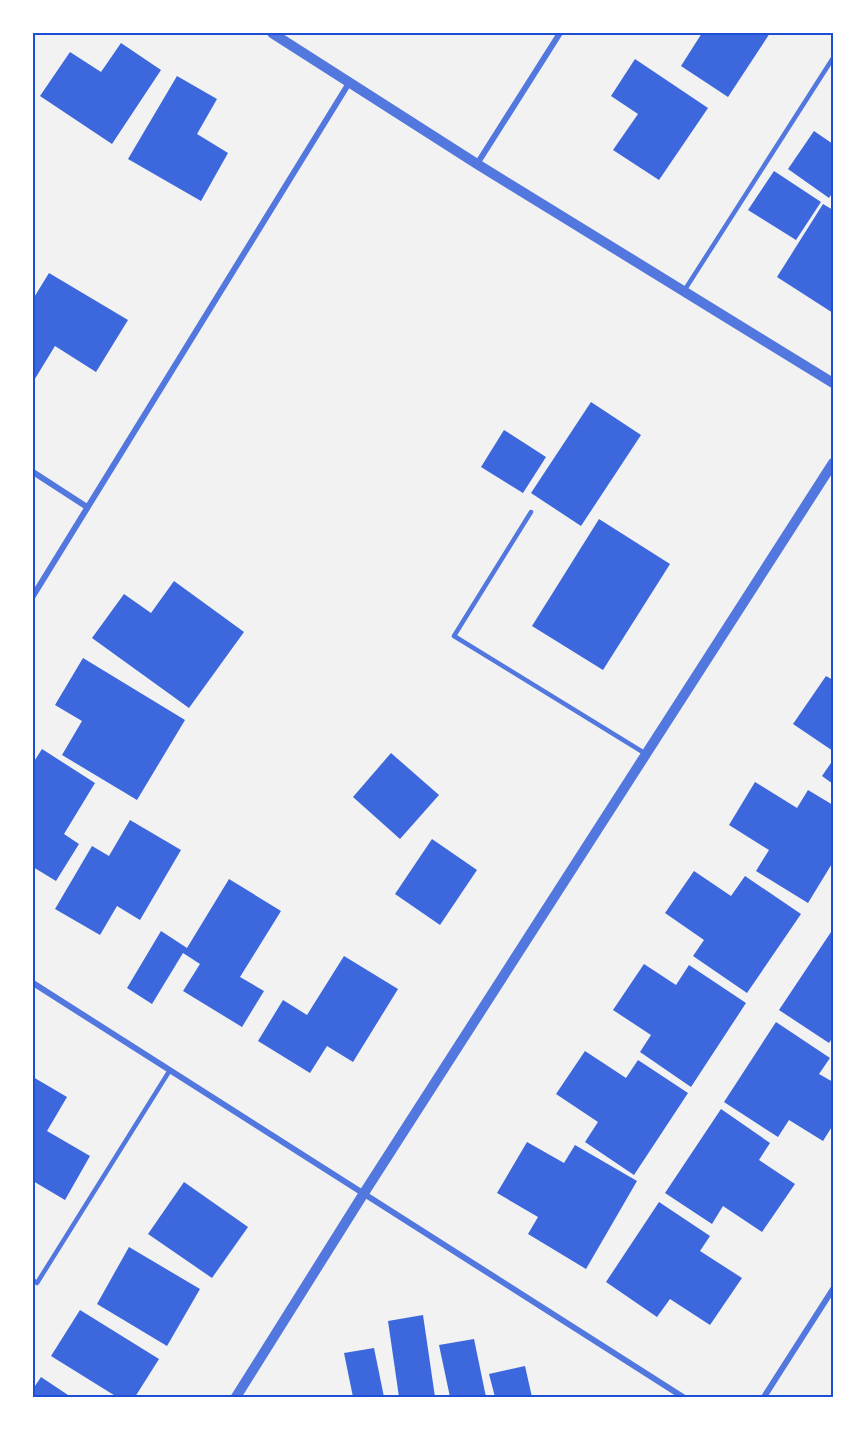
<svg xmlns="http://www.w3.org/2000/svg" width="866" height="1430" font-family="'Playfair Display',serif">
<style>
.building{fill:#3d67dc}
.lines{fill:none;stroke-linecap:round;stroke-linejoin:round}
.service{stroke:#5277de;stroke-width:4.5}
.minor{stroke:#5277de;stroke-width:6}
.tertiary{stroke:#5277de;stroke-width:10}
.neatline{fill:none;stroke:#1d4ed8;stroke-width:2}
</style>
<rect width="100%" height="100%" fill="#f2f2f2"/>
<g class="building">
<polygon points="702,33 770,33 728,97 681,66"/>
<polygon points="121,43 161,70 112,144 40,96 70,52 101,72"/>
<polygon points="635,59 708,108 659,180 613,150 638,114 611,96"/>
<polygon points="177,76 217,99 197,134 228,153 201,201 128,159"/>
<polygon points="814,131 833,144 833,192 829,198 788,169"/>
<polygon points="774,171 821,202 796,240 748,210"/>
<polygon points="823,204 833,210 833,313 777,277"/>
<polygon points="49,273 128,320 96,372 55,346 33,382 33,299"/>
<polygon points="591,402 641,435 581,526 531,493"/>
<polygon points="504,430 546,457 523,493 481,467"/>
<polygon points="599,519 670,564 603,670 532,626"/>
<polygon points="174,581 244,632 189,708 92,638 124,594 151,613"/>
<polygon points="83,658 185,720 137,800 62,755 82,721 55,705"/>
<polygon points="826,676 833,680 833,751 793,724"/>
<polygon points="42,749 95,783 64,834 79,844 56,881 33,867 33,763"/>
<polygon points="391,753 439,795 400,839 353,797"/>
<polygon points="833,760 833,784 822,776"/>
<polygon points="755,782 797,808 808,790 833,805 833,862 808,903 756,871 769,850 729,825"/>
<polygon points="130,820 181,850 140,920 117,906 100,935 55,909 92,846 109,856"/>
<polygon points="432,839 477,870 440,925 395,894"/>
<polygon points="694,871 731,896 745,876 801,914 747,993 693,956 704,940 665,913"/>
<polygon points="229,879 281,911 240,977 264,991 242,1027 183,991 200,964 183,953 152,1004 127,988 161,931 187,948"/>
<polygon points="833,929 833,1037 829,1043 779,1010"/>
<polygon points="344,956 398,989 353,1062 327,1046 310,1073 258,1041 283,1000 307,1015"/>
<polygon points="644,964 676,985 689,965 746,1003 691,1087 640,1052 651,1035 613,1010"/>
<polygon points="776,1022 830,1058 819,1074 833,1082 833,1125 823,1141 789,1120 778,1137 724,1102"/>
<polygon points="585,1051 626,1078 638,1060 688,1093 634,1175 585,1142 598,1122 556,1094"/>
<polygon points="33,1077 67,1097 47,1131 90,1156 65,1200 33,1181"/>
<polygon points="721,1109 770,1143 759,1160 795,1184 762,1232 723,1206 712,1224 665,1193"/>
<polygon points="527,1142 564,1163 575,1145 637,1181 586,1269 528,1234 538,1217 497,1193"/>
<polygon points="184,1182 248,1227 212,1278 148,1234"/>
<polygon points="659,1202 710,1236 700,1251 742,1278 710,1325 670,1299 657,1317 606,1282"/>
<polygon points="129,1247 200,1289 167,1346 97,1304"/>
<polygon points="80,1310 159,1359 135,1397 117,1397 51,1356"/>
<polygon points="423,1315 435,1397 399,1397 388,1321"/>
<polygon points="474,1339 486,1397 450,1397 439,1345"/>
<polygon points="374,1348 384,1397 353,1397 344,1353"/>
<polygon points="525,1366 532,1397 495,1397 489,1374"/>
<polygon points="41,1377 71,1397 33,1397 33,1389"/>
</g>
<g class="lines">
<g class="service">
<polyline points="684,291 833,58"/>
<polyline points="531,512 454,636 646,754"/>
<polyline points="33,1280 37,1283 170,1070"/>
</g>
<g class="minor">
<polyline points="477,164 560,33"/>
<polyline points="33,472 87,507"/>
<polyline points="33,596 349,83"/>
<polyline points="33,983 683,1397"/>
<polyline points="764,1397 833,1289"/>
</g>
<g class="tertiary">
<polyline points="272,33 477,164 833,383"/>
<polyline points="236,1397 364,1193 833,463"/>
</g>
</g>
<rect width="866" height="1430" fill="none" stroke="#ffffff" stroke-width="69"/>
<rect x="34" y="34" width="798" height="1362" class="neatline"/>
</svg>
